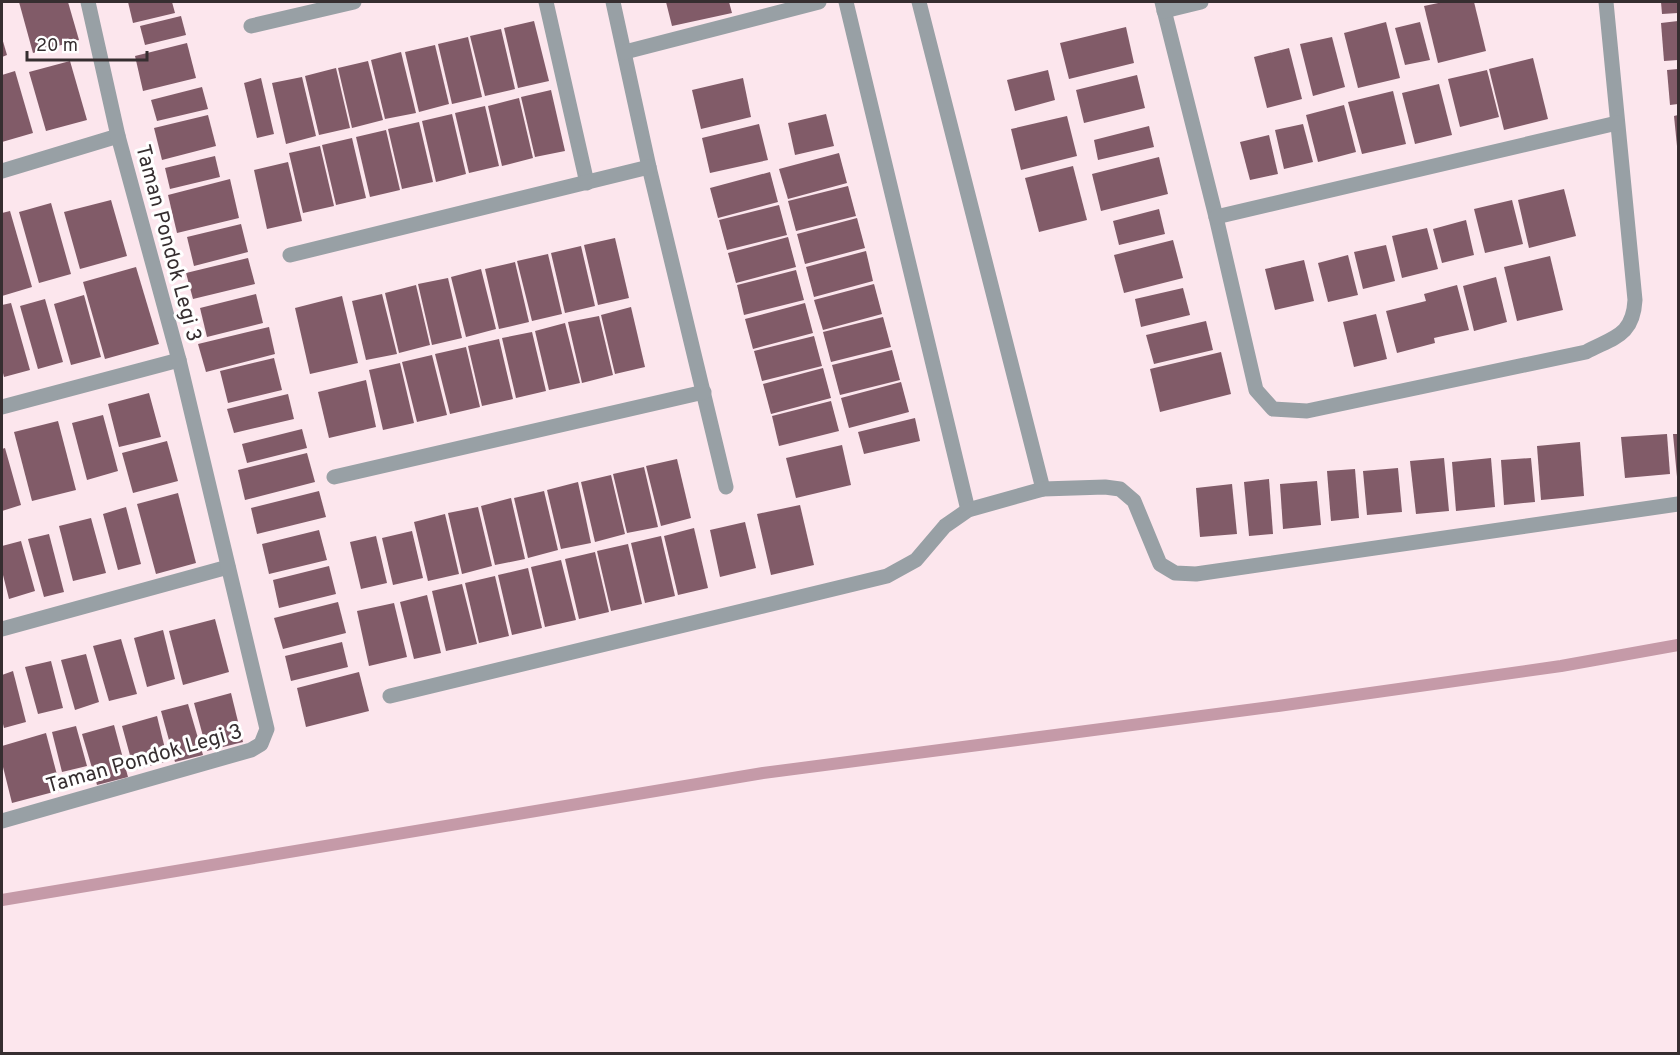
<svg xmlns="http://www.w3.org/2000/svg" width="1680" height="1055" font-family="Overpass,sans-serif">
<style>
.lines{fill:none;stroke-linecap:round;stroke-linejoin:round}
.stream{stroke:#c59aa8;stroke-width:12}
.building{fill:#815b68}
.street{stroke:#98a0a5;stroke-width:15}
.labels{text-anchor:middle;stroke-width:6;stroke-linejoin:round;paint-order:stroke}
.street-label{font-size:21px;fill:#362e30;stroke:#fff}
</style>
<rect width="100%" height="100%" fill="#fce6ed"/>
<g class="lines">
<polyline class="stream" points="2,900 763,773 1278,706 1561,666 1678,645"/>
</g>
<g class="building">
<polygon points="19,2 68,2 79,40 33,53"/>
<polygon points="128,2 172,2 175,13 133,23"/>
<polygon points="666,2 729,2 732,13 672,26"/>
<polygon points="1443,2 1474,2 1486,51 1438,63 1424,6"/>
<polygon points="1661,2 1678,2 1678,13 1662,14"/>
<polygon points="181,16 186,35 145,45 140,26"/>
<polygon points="534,21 549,81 518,88 504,28"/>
<polygon points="1678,21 1678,60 1664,61 1661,23"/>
<polygon points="1386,22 1400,78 1358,88 1344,33"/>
<polygon points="1420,22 1430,60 1405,65 1395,28"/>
<polygon points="1126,27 1134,63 1069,79 1060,43"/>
<polygon points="501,29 515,89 485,96 470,36"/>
<polygon points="468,37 482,97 452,104 438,44"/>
<polygon points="1332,37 1345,87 1313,96 1300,44"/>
<polygon points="2,38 7,55 2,57"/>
<polygon points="187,43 196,78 143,91 135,56"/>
<polygon points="435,45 449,104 419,112 405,52"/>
<polygon points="1289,48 1302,99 1267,108 1254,57"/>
<polygon points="401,52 416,113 385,119 371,60"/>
<polygon points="1533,58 1548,119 1504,130 1489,69"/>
<polygon points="70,61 87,120 46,131 29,72"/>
<polygon points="368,61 383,120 352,128 338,68"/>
<polygon points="336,68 350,128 319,135 305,76"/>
<polygon points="1678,69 1678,104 1670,105 1667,70"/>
<polygon points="1048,70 1055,100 1015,111 1007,80"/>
<polygon points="1487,70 1499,117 1460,127 1448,79"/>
<polygon points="15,71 33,133 2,142 2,75"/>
<polygon points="1137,75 1145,108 1084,123 1076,90"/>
<polygon points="302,77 316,136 286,144 272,83"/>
<polygon points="261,78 274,134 257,138 244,83"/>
<polygon points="743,78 751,117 701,129 692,90"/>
<polygon points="1439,84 1452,135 1415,144 1402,93"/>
<polygon points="202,87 208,109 157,121 151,100"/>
<polygon points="551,90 565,151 535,157 521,97"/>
<polygon points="1393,91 1406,144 1362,154 1348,102"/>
<polygon points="519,98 533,158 502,166 488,106"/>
<polygon points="1344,105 1356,152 1318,162 1306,115"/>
<polygon points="485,106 499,166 469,173 455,113"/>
<polygon points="452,114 466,174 436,182 422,121"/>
<polygon points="826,114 834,146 795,155 788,123"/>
<polygon points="208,115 216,146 162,160 154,128"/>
<polygon points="1678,115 1678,146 1677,146 1674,116"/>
<polygon points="1067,116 1077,156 1021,170 1011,129"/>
<polygon points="419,122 433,182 402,189 388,129"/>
<polygon points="759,124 768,160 710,173 702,138"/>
<polygon points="1303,124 1313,162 1284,169 1275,130"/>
<polygon points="1149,126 1154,147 1098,160 1094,140"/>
<polygon points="386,130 400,190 370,197 356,137"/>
<polygon points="1269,135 1278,174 1250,180 1240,142"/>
<polygon points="352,138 366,198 336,205 322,145"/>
<polygon points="320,146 334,206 303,213 289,153"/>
<polygon points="839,153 847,183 788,199 779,169"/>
<polygon points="215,156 220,177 170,189 165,168"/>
<polygon points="1159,157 1168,194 1101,211 1092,174"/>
<polygon points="288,162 302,221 267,229 254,170"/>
<polygon points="1073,166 1087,220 1039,232 1025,178"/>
<polygon points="770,172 778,202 718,218 710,188"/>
<polygon points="230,179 239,218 177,233 168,195"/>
<polygon points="848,186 856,216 796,231 788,201"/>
<polygon points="1564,189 1576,236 1529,248 1518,200"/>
<polygon points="111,200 127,256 80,269 64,212"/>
<polygon points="1512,200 1523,244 1485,253 1474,209"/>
<polygon points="51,203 71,274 39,283 19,212"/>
<polygon points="779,205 787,235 727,250 719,220"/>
<polygon points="1159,209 1165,234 1119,245 1113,221"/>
<polygon points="10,211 32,287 2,296 2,213"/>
<polygon points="857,218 865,248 805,264 797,234"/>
<polygon points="1466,220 1474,255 1442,263 1433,229"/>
<polygon points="241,224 248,252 194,266 187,237"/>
<polygon points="1427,228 1438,269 1402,278 1392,236"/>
<polygon points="788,237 796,267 736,283 728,253"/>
<polygon points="615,238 629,298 598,305 584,245"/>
<polygon points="1173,240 1183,278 1124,293 1114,255"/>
<polygon points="1386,245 1395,281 1363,289 1354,252"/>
<polygon points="581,246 595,306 565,313 551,253"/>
<polygon points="866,251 873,281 814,297 806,267"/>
<polygon points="548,254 562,314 532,321 517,261"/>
<polygon points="1348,255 1358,295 1328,302 1318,263"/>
<polygon points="1550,256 1563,310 1517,321 1504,267"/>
<polygon points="248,258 255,284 193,299 186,273"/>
<polygon points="1304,260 1314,301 1275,310 1265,269"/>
<polygon points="515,262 529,322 499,329 485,269"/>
<polygon points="136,267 159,344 105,359 83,282"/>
<polygon points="481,269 496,329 466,337 451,277"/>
<polygon points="796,270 804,300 744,315 737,285"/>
<polygon points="1496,277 1507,322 1474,331 1463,286"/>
<polygon points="448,278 462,338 432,345 418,284"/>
<polygon points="874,284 882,314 823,330 814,300"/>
<polygon points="416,285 430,345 399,353 385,293"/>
<polygon points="1457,285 1469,330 1434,338 1435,343 1397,353 1386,311 1426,301 1424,294"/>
<polygon points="1183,288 1190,315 1141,327 1135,299"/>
<polygon points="256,294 263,323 207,337 200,308"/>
<polygon points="382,294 397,354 366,360 352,301"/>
<polygon points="84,295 101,357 71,365 54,304"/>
<polygon points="342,296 358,363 310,374 295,308"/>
<polygon points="45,299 63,362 38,369 20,306"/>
<polygon points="11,303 30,370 4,377 2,369 2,305"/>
<polygon points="805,303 813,333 753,349 745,319"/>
<polygon points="631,307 645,367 615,374 601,315"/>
<polygon points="1376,314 1387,359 1354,367 1343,322"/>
<polygon points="599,316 613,375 582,383 568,322"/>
<polygon points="883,317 891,347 831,362 823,332"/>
<polygon points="1206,321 1213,350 1154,364 1146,335"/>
<polygon points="565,323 580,383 549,390 535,331"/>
<polygon points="269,327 275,354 206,372 198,344"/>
<polygon points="532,332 546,391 516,398 502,338"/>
<polygon points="814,336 822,366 762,381 754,351"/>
<polygon points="499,339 513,399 482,406 468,346"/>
<polygon points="466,347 480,407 450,414 435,354"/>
<polygon points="892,350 900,380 840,395 832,365"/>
<polygon points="1221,352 1231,394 1160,412 1150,369"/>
<polygon points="432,355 447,415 417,422 402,362"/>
<polygon points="274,358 282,390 228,403 220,371"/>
<polygon points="400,363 414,423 383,430 369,370"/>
<polygon points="823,368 831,398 771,414 763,384"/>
<polygon points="366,380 376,427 329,438 318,392"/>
<polygon points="901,382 909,412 849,428 841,398"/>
<polygon points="149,393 161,437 119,447 108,404"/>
<polygon points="288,394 294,419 234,433 227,409"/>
<polygon points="831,401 839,431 779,446 772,416"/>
<polygon points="103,415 118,471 87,480 72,423"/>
<polygon points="915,418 920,441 864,454 858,432"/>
<polygon points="58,421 76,490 32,501 14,432"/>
<polygon points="302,429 307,448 247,463 242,444"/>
<polygon points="1667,434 1670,474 1625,478 1621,437"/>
<polygon points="1673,434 1678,434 1678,477 1677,477"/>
<polygon points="167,441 178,481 133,493 122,453"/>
<polygon points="1580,442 1584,496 1541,500 1537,446"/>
<polygon points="842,445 851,485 796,498 786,458"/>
<polygon points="5,448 21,505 2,511 2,449"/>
<polygon points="307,453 315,482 245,500 238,470"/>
<polygon points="1444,458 1449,511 1416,514 1410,461"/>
<polygon points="1491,458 1495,507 1456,511 1452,462"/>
<polygon points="1531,458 1535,502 1504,505 1501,460"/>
<polygon points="677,459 691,518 661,526 646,466"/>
<polygon points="644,467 658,527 627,533 613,474"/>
<polygon points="1398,468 1402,512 1367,515 1363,471"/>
<polygon points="1355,469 1359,518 1331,521 1327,471"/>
<polygon points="611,475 625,534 595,542 581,482"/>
<polygon points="1269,479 1273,534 1249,536 1244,482"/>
<polygon points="1317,481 1321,525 1283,529 1280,484"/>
<polygon points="578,482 591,543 561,549 547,490"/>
<polygon points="1232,484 1237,534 1200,537 1196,488"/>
<polygon points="319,491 326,517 257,534 251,508"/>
<polygon points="544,491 558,550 528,558 514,498"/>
<polygon points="178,493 196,563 156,574 137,504"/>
<polygon points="511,498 525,559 495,565 481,506"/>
<polygon points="800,505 814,565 771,575 757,514"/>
<polygon points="126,507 141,564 118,570 103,514"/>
<polygon points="478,507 492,566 462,574 448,513"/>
<polygon points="445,514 459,574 428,581 414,522"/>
<polygon points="91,518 106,573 73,581 59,526"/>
<polygon points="745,522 756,568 720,577 710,530"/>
<polygon points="694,528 708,588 678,595 664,536"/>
<polygon points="319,530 327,560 269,574 262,544"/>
<polygon points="412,531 423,578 393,585 382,538"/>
<polygon points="49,534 64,592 44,597 28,539"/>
<polygon points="376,536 387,583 361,589 350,542"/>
<polygon points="661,536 675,596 645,603 631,543"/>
<polygon points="21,541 35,591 9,599 2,571 2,546"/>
<polygon points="628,544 642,604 611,611 597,551"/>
<polygon points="595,552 609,612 579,619 565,559"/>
<polygon points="561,560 576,620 545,627 531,567"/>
<polygon points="329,566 336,594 279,608 273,580"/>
<polygon points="528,568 542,628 512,635 498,575"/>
<polygon points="495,576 509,636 479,643 465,583"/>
<polygon points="462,584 477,644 446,651 432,591"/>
<polygon points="427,595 441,653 414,659 400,602"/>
<polygon points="338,602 346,633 283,649 274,618"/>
<polygon points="394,603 407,657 369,666 357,611"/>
<polygon points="215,619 229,672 183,685 169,631"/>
<polygon points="163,630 175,679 147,687 134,638"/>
<polygon points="121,639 137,694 109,701 93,646"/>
<polygon points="342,642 348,667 291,681 285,656"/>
<polygon points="86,654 99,702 75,710 61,660"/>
<polygon points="51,661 63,708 38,714 25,667"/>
<polygon points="13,671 26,722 4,728 2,720 2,675"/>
<polygon points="359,672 369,711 306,727 297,688"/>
<polygon points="231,693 243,742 207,751 194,703"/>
<polygon points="188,704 203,755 175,762 161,711"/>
<polygon points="157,716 168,761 134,770 122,726"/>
<polygon points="114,725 128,777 97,785 82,734"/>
<polygon points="76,726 87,766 62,772 52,732"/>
<polygon points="46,733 61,790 12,803 2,763 2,746"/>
</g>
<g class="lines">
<g class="street">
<polyline points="546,2 587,183"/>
<polyline points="613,2 649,167 726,487"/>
<polyline points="846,2 968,510"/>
<polyline points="919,2 1043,489"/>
<path d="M1162 2 1216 217 1256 390 1273 409 1307 411 1586 352C1614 337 1633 336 1635 300L1606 2"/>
<polyline points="1164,11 1201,2"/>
<polyline points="251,26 354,2"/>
<polyline points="625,52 819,2"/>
<polyline points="2,171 118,136"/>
<polyline points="1216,217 1617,123"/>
<polyline points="290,255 649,167"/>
<polyline points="2,407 179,360"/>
<polyline points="334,477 704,392"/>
<polyline points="2,629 228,567"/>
<polyline points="390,696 887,576 916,560 945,526 968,510 1043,489 1105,487 1120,489 1134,501 1160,564 1175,573 1196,574 1678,504"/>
<polyline points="2,821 251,750 261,744 267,729 179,360 118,136 88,2"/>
</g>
</g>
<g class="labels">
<g class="street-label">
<text transform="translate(169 243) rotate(75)" y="7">Taman Pondok Legi 3</text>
<text transform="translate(144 758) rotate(-16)" y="7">Taman Pondok Legi 3</text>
</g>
</g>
<rect width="1680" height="1055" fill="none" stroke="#362e30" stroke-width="6"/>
<path d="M27 51v9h120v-9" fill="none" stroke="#362e30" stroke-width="3"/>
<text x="36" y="51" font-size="18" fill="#362e30" stroke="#ffffff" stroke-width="4.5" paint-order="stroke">20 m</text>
</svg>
